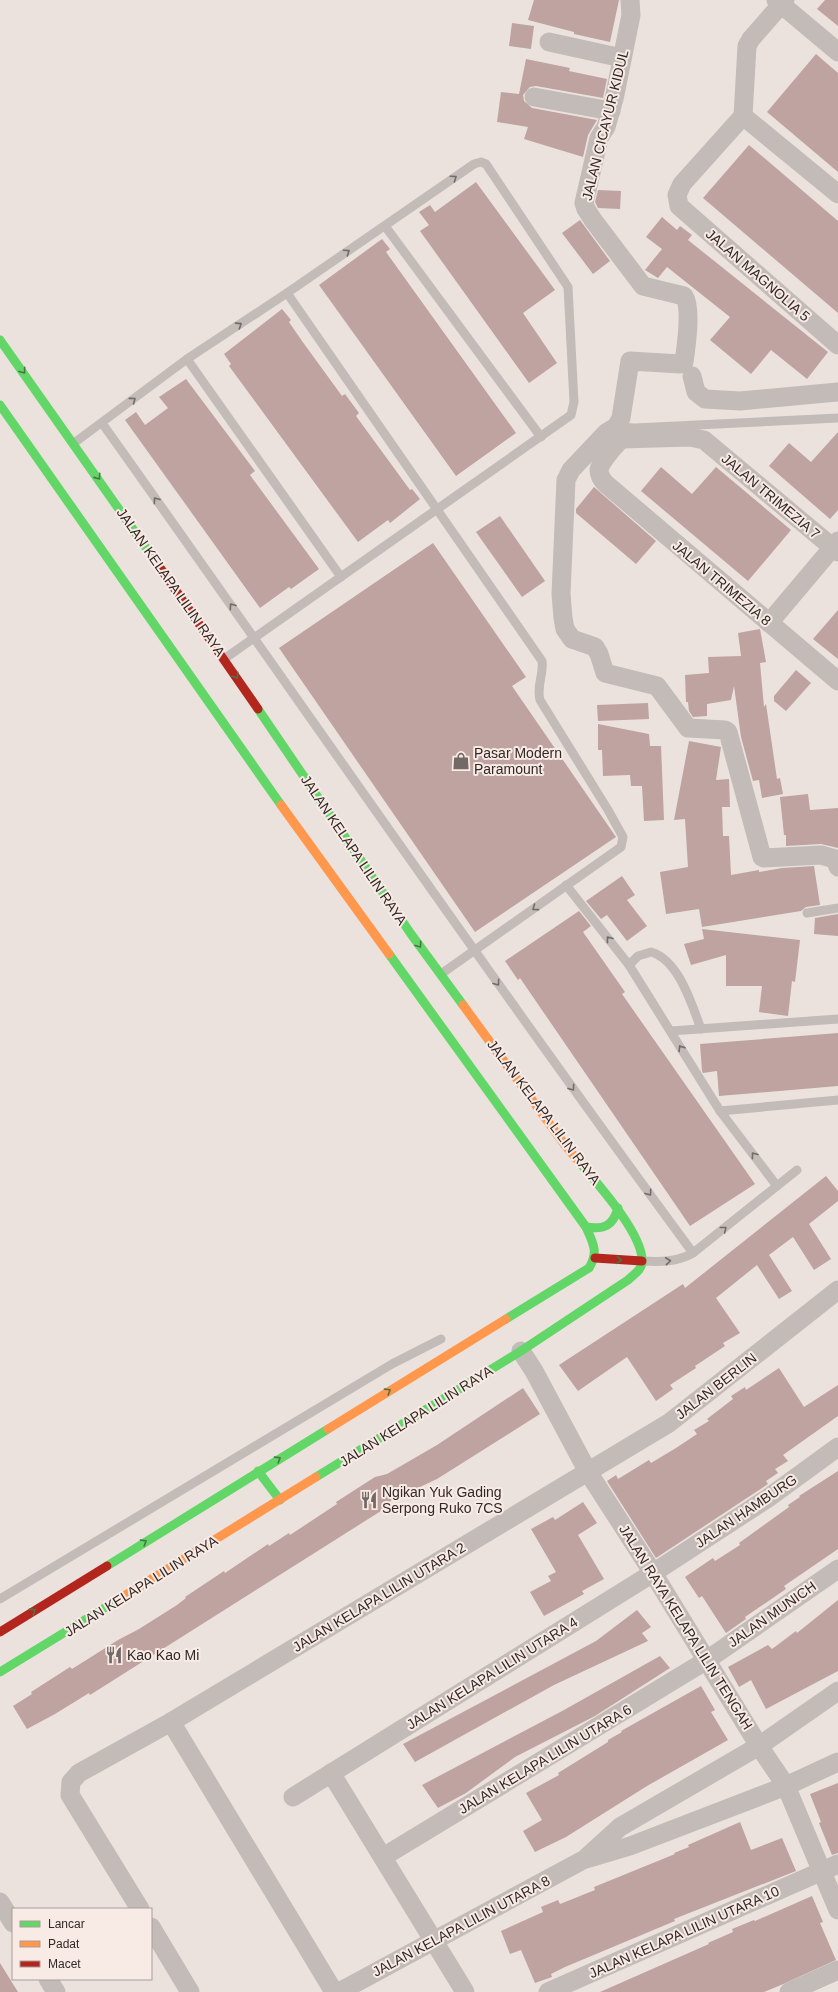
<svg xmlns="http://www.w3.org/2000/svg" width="838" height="1992" font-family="Arial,sans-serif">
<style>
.building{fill:#bea3a0}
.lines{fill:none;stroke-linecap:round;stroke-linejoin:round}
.lane{stroke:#c3bbb8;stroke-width:9}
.street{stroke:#c3bbb8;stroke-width:19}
.fast{stroke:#63d668;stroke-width:9}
.slow{stroke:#ff974d;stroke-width:9}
.jam{stroke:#b3261e;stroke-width:9}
.oneway{stroke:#746a68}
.oneway2{stroke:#497644}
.labels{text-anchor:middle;stroke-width:4;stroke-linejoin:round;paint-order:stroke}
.street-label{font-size:14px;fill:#332826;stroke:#f8ebe5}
.poi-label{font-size:14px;fill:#332826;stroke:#f8ebe5;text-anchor:start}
</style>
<rect width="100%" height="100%" fill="#ebe2de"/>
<g class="building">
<polygon points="534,0 619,0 610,42 574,34 574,32 528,20"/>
<polygon points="825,0 838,0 838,26 817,9"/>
<polygon points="512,23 534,26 531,49 509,46"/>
<polygon points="816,54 838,73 838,172 767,112"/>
<polygon points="526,59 570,68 569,71 607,79 603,98 536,86 530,87 523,95 524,101 532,108 597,120 588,135 583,157 524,139 528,127 497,122 501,92 519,94"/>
<polygon points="749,145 838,221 838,313 703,198"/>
<polygon points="476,182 555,290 523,313 557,363 529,383 420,231 429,225 419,212 430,205 435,212"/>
<polygon points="598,190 621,191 620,209 598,208 595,202"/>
<polygon points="662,217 677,230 680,226 692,235 688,240 828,352 807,379 771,350 751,374 710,340 730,317 667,267 658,278 645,270 662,249 646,237"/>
<polygon points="580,220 610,261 593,274 562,233"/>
<polygon points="382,239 390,249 386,252 516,433 456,476 319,285"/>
<polygon points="282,309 291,320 289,322 302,341 342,396 345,394 359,413 356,416 410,490 412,489 420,499 390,523 388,520 358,542 229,366 231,364 224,354"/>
<polygon points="186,379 255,471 250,475 319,569 291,589 289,587 260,608 125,420 136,412 145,425 168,408 159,397"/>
<polygon points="838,432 838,510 830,519 769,466 789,443 811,462"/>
<polygon points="661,467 692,494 716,467 791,530 748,581 641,491"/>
<polygon points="594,487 656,541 636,564 576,513 576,509"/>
<polygon points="500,516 545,581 522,597 476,532"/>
<polygon points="433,543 526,677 512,686 616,837 475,932 279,648"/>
<polygon points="838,610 838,659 813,639"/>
<polygon points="760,629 766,662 760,663 764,707 766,704 777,779 780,778 783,794 762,798 759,780 753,781 741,737 734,686 731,700 707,704 707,716 693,717 689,711 688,702 686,702 685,675 709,673 708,657 741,656 738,633"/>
<polygon points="796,670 811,683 786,711 774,701 774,696"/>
<polygon points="648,703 649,719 598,721 597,705"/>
<polygon points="598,724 649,734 650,746 661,746 664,820 644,821 642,786 631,786 630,775 603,776 602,750 598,750"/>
<polygon points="689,741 721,747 716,780 729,779 730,807 722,807 723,836 729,836 731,875 759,870 759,872 782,868 814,866 820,905 806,907 801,911 702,927 699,909 666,914 660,872 688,867 685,819 674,820"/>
<polygon points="808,794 810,810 838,808 838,848 821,844 786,846 786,835 784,835 780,797"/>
<polygon points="622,876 635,895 627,900 647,926 627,941 607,915 601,919 586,901"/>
<polygon points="579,911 591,926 583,932 625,992 622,994 755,1184 690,1226 520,978 518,980 505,961"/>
<polygon points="838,914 838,936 814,934 815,918"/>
<polygon points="702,929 800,940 795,982 792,981 788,1016 759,1012 762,986 726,986 726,955 691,965 684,944 704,939"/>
<polygon points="838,1033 838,1086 719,1096 717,1071 703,1073 702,1071 700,1044"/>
<polygon points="826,1176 838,1191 838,1201 809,1224 831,1259 814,1270 793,1237 769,1255 792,1291 779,1299 757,1265 716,1298 740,1333 723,1343 725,1346 695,1366 696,1368 670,1385 673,1389 656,1401 627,1357 578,1391 559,1365 683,1284 685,1288"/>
<polygon points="779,1368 804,1407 838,1385 838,1416 783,1455 788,1461 775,1469 778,1473 766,1481 768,1484 656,1558 607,1481 616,1475 618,1479 649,1460 651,1463 676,1448 697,1434 694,1430 709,1421 707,1419 733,1399 731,1396 745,1387 746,1390"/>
<polygon points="523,1388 540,1414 437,1479 390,1501 392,1504 90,1695 89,1693 55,1714 27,1729 13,1706 32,1694 31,1692 70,1667 72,1669 118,1640 139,1629 177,1605 186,1598 185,1597 224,1571 225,1573 268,1544 269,1546 289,1533 290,1535 337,1504 336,1502 375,1477 387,1474 437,1445"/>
<polygon points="838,1471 838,1549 784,1586 786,1589 745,1617 746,1619 726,1633 702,1596 699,1598 685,1577 713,1558 715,1561 740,1545 739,1543 789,1507 788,1505 800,1497 799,1496"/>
<polygon points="583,1502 597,1523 578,1535 604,1579 582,1591 584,1594 544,1616 530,1592 551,1581 548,1576 556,1572 531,1529 553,1517 555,1520"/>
<polygon points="838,1600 838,1671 766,1709 751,1680 739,1687 728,1667 768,1645 772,1649 796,1631 797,1633"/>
<polygon points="637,1610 651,1627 642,1633 648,1641 554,1685 415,1762 403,1744 596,1641"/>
<polygon points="660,1656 670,1668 595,1716 515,1757 466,1793 438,1808 422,1785 564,1710"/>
<polygon points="701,1686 715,1710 711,1712 728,1740 647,1786 566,1837 535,1852 523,1831 542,1820 526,1793 559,1775 558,1773 608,1742 608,1740 622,1732 621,1731"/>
<polygon points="838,1783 838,1853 832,1855 819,1823 821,1822 810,1794"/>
<polygon points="740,1822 751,1850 782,1838 796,1871 674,1919 675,1921 565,1967 551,1974 552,1977 535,1983 521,1950 510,1954 501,1931 543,1912 541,1907 558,1900 560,1904 595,1890 594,1887 675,1854 674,1853 689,1847 688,1845"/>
<polygon points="812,1896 823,1922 820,1923 836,1960 781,1985 764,1992 600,1992 709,1944 708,1943 733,1932 732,1929 754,1920 755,1921"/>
<polygon points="0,1963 18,1992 0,1992"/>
</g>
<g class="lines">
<g class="lane">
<polyline points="385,226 541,437"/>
<path d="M287 293 542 661C544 674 536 687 540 700L608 810 623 837 621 847 441 974"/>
<polyline points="187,359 341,577"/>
<path d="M102 423C299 700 492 980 693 1253"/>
<polyline points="616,427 635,428 838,418"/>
<polyline points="74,443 187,359 287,293 474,164 481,162 486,164 568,287 574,402 571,415 224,659"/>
<polyline points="566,885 629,965 720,1111 777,1186"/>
<polyline points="807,913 838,908"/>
<path d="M629 965 638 956 651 952C679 960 692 1005 701 1029"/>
<polyline points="671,1031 838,1019"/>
<polyline points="720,1111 838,1100"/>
<path d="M642 1261C661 1262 677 1262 693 1253L797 1170"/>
<polyline points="0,1599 392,1364 441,1339"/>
</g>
<g class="street">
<path d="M630 0 631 15 614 99 606 127 599 138 584 203 586 209 593 220 643 286 684 296C692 308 686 348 684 362L680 364 630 361 621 418 616 427 606 433 571 470 566 480 561 594 563 618 565 629 572 639 595 647 599 654 605 673 657 686 688 728 725 730 728 732 762 857 764 858 821 855 835 859 838 867"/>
<polyline points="776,0 838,52"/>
<polyline points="785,0 751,39 747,46 743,116 682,184 677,195 679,206 838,345"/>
<polyline points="549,42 622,58"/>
<polyline points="534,97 611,111"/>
<polyline points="743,116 838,194"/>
<polyline points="692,376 696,392 705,399 740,401 838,392"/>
<path d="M838 552 704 440 690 437 622 439C616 444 600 462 599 470 599 476 602 480 606 484L838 681"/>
<polyline points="769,623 838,541"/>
<polyline points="521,1351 534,1371 588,1472 653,1573 759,1746 786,1786 838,1910"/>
<polyline points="171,1722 334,1992"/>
<polyline points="331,1773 465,1992"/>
<polyline points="293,1797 653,1573 768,1498 838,1447"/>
<polyline points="383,1857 707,1660 838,1569"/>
<polyline points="587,1857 620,1827 759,1746 838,1691"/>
<polyline points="0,1902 13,1923"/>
<polyline points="140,1909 70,1795 71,1782 79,1773 171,1722 669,1423 838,1290"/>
<polyline points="151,1927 190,1992"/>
<polyline points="48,1979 56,1992"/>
<polyline points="339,1992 583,1860 630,1846 786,1786 838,1762"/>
<polyline points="548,1992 838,1864"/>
<polyline points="789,1992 838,1970"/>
</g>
<g class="fast">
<polyline points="0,340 161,569"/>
<polyline points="0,405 281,805"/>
<polyline points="258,709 411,934 463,1005"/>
<path d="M389 954 586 1227C593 1243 599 1252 589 1268L506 1319"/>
<path d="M586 1227C604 1230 613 1226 618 1208"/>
<polyline points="258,1471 280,1500"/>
<path d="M316 1477 521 1351 628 1280C634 1274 642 1270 642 1261 643 1234 597 1183 580 1163"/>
<polyline points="107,1566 328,1429"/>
<polyline points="0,1672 119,1599"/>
</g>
<g class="slow">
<polyline points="281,805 389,954"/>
<polyline points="463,1005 565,1145 580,1163"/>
<polyline points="328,1429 506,1319"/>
<polyline points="119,1599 316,1477"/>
</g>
<g class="jam">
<polyline points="161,569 258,709"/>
<polyline points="595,1258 642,1261"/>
<polyline points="0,1632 107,1566"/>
</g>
</g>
<defs><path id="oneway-chevron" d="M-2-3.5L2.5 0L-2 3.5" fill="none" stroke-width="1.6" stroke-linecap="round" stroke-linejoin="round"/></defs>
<g class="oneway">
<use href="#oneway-chevron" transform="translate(454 178) rotate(-35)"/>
<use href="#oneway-chevron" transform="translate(347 252) rotate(-34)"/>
<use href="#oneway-chevron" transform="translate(239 325) rotate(-33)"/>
<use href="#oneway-chevron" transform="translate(133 400) rotate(-37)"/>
<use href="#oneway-chevron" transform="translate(156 500) rotate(-126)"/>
<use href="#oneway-chevron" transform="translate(232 606) rotate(-126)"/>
<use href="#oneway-chevron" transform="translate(535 908) rotate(144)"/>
<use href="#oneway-chevron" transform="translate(609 939) rotate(-128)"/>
<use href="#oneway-chevron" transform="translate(497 983) rotate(54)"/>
<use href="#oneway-chevron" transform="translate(681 1048) rotate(-122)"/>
<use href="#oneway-chevron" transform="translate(572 1088) rotate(54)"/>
<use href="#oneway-chevron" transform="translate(754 1155) rotate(-127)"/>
<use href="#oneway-chevron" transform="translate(649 1193) rotate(54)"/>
<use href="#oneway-chevron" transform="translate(724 1229) rotate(-39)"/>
<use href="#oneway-chevron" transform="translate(668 1261) rotate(-6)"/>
</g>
<g class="oneway2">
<use href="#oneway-chevron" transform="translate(23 371) rotate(54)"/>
<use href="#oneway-chevron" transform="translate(98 477) rotate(55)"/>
<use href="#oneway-chevron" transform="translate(236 676) rotate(56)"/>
<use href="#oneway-chevron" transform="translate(419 945) rotate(54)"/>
<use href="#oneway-chevron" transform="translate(619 1260) rotate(3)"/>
<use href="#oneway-chevron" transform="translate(388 1391) rotate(-32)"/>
<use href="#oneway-chevron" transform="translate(278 1459) rotate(-32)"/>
<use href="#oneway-chevron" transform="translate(144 1542) rotate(-32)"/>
<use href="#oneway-chevron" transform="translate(33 1611) rotate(-32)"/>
</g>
<defs>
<g id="shop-bare" transform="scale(1.38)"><path d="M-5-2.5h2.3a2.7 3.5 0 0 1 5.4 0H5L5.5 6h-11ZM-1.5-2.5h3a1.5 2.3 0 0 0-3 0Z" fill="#736966" stroke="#f8ebe5" stroke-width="2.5" paint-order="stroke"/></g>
<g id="restaurant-bare" transform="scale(1.38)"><path d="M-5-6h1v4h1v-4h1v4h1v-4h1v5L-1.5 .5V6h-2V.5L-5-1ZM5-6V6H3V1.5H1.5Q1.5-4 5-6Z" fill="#736966" stroke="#f8ebe5" stroke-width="2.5" paint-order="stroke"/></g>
</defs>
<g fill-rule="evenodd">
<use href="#shop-bare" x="461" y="761"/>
<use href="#restaurant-bare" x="369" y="1500"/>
<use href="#restaurant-bare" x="114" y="1655"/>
</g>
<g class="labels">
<g class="street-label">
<text transform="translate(605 125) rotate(-76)" y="5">JALAN CICAYUR KIDUL</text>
<text transform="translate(758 275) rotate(41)" y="5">JALAN MAGNOLIA 5</text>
<text transform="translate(771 496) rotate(40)" y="5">JALAN TRIMEZIA 7</text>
<text transform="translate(171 582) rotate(55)" y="5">JALAN KELAPA LILIN RAYA</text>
<text transform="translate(722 583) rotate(40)" y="5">JALAN TRIMEZIA 8</text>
<text transform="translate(354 850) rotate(56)" y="5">JALAN KELAPA LILIN RAYA</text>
<text transform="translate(544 1112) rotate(53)" y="5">JALAN KELAPA LILIN RAYA</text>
<text transform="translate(716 1386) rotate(-38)" y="5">JALAN BERLIN</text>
<text transform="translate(416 1416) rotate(-32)" y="5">JALAN KELAPA LILIN RAYA</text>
<text transform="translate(746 1511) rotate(-34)" y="5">JALAN HAMBURG</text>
<text transform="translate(141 1586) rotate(-32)" y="5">JALAN KELAPA LILIN RAYA</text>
<text transform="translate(379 1597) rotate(-31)" y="5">JALAN KELAPA LILIN UTARA 2</text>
<text transform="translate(772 1614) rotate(-35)" y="5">JALAN MUNICH</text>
<text transform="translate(686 1627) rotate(58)" y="5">JALAN RAYA KELAPA LILIN TENGAH</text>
<text transform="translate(492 1673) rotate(-32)" y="5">JALAN KELAPA LILIN UTARA 4</text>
<text transform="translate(545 1759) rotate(-31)" y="5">JALAN KELAPA LILIN UTARA 6</text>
<text transform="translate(461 1926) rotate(-28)" y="5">JALAN KELAPA LILIN UTARA 8</text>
<text transform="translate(684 1932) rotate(-24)" y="5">JALAN KELAPA LILIN UTARA 10</text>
</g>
<g class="poi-label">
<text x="474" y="758">Pasar Modern<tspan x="474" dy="16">Paramount</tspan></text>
<text x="382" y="1497">Ngikan Yuk Gading<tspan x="382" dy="16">Serpong Ruko 7CS</tspan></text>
<text x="127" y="1660">Kao Kao Mi</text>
</g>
</g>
<rect x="12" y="1908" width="140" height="72" fill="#f8ebe5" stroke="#a99d99"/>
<rect x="20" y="1921" width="20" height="6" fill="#63d668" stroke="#a99d99"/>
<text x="48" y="1928" font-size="12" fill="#332826">Lancar</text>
<rect x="20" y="1941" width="20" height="6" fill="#ff974d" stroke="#a99d99"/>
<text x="48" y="1948" font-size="12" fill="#332826">Padat</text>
<rect x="20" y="1961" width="20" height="6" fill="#b3261e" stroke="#a99d99"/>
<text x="48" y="1968" font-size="12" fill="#332826">Macet</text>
</svg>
